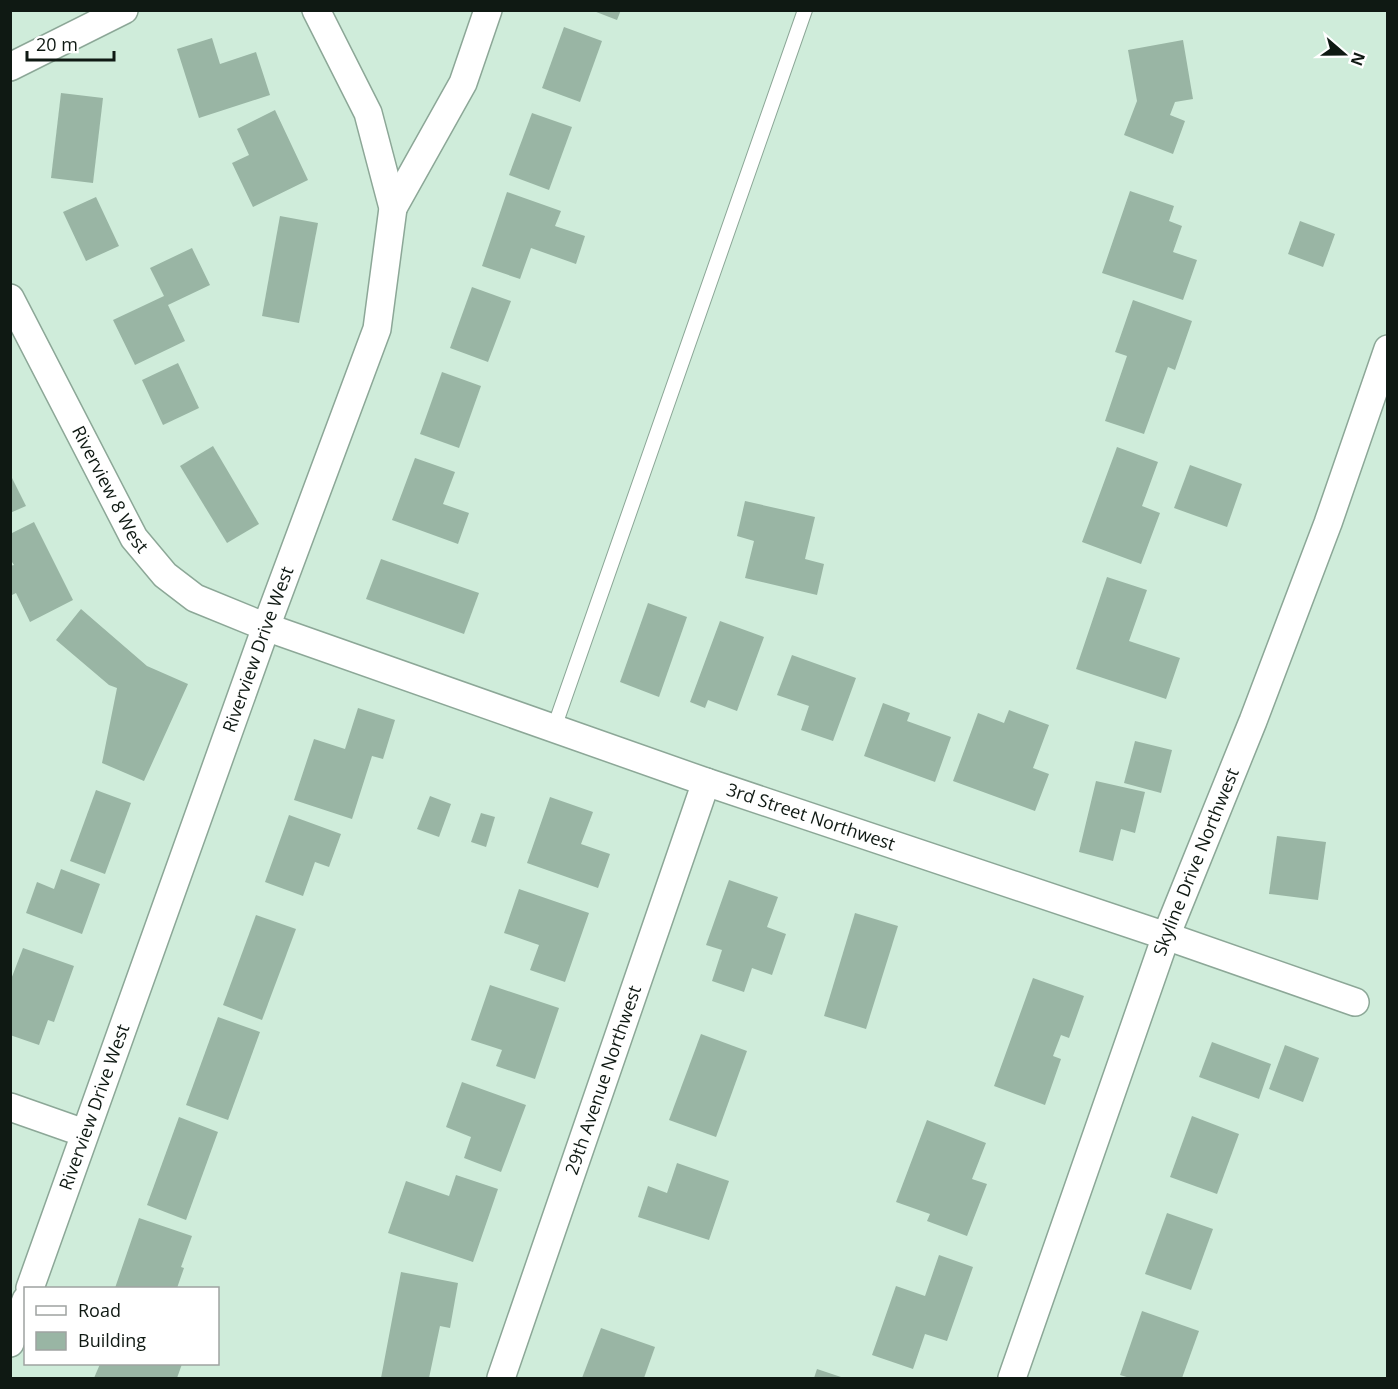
<svg xmlns="http://www.w3.org/2000/svg" width="1398" height="1389" font-family="'Open Sans',sans-serif">
<style>
.building{fill:#99b5a4}
.lines{fill:none;stroke-linecap:round;stroke-linejoin:round}
.service-casing{stroke:#8ca797;stroke-width:16}
.minor-casing{stroke:#8ca797;stroke-width:30}
.service{stroke:#fff;stroke-width:14}
.minor{stroke:#fff;stroke-width:27}
.labels{text-anchor:middle;stroke-width:5;stroke-linejoin:round;paint-order:stroke}
.street-label{font-size:18px;fill:#0f1913;stroke:#fff}
</style>
<rect width="100%" height="100%" fill="#cfecda"/>
<g class="building">
<polygon points="591,10 621,10 617,20"/>
<polygon points="564,27 602,41 580,102 542,88"/>
<polygon points="212,38 220,64 256,52 270,95 199,118 177,49"/>
<polygon points="1183,40 1193,99 1175,102 1170,115 1185,121 1173,154 1124,135 1137,101 1128,50"/>
<polygon points="61,93 103,98 93,183 51,178"/>
<polygon points="275,110 308,180 253,207 232,163 249,155 237,129"/>
<polygon points="532,113 572,127 549,190 509,175"/>
<polygon points="1130,191 1174,206 1169,221 1182,226 1173,252 1197,260 1183,300 1102,273"/>
<polygon points="507,192 561,211 555,226 585,236 576,264 531,248 520,279 482,266"/>
<polygon points="96,197 119,246 86,261 63,212"/>
<polygon points="280,216 318,223 299,323 262,316"/>
<polygon points="1300,221 1335,234 1323,267 1288,254"/>
<polygon points="192,248 210,285 168,305 185,341 135,365 113,320 164,296 150,268"/>
<polygon points="472,287 511,301 488,362 450,348"/>
<polygon points="1133,300 1192,321 1175,370 1168,367 1144,434 1105,421 1127,356 1115,352"/>
<polygon points="178,363 199,408 163,425 142,380"/>
<polygon points="442,372 481,386 459,448 420,434"/>
<polygon points="213,446 259,524 227,543 180,466"/>
<polygon points="1117,447 1158,462 1142,506 1160,513 1141,564 1082,542"/>
<polygon points="415,458 455,472 443,504 469,513 458,544 392,520"/>
<polygon points="1190,465 1242,484 1227,527 1174,508"/>
<polygon points="10,474 26,506 10,513"/>
<polygon points="745,501 815,517 805,559 824,564 817,595 745,578 754,541 737,536"/>
<polygon points="34,522 73,600 30,622 16,593 10,596 10,566 14,565 10,559 10,534"/>
<polygon points="381,559 479,593 464,634 366,599"/>
<polygon points="1107,577 1147,590 1129,641 1180,658 1166,699 1076,669"/>
<polygon points="648,603 687,617 659,697 620,682"/>
<polygon points="81,609 147,666 188,684 144,781 102,763 117,688 109,685 56,640"/>
<polygon points="720,621 764,637 737,711 708,700 705,708 690,702"/>
<polygon points="792,655 856,678 833,741 801,730 809,706 777,695"/>
<polygon points="883,703 910,713 907,721 951,737 935,782 864,756"/>
<polygon points="358,708 395,720 383,759 372,756 352,819 294,800 314,739 345,749"/>
<polygon points="1009,710 1049,725 1033,768 1049,774 1035,811 953,781 978,713 1004,723"/>
<polygon points="1135,741 1172,750 1161,793 1124,783"/>
<polygon points="1096,781 1145,792 1135,833 1121,829 1113,861 1079,852"/>
<polygon points="96,790 131,803 105,874 70,861"/>
<polygon points="430,796 451,804 439,837 417,829"/>
<polygon points="550,797 593,812 581,844 610,854 598,888 527,863"/>
<polygon points="481,813 495,817 486,847 471,842"/>
<polygon points="289,815 341,834 329,867 315,862 303,896 265,882"/>
<polygon points="1277,836 1326,842 1318,900 1269,894"/>
<polygon points="61,869 100,884 82,934 26,913 37,882 54,889"/>
<polygon points="729,880 778,897 767,927 786,934 772,975 752,968 744,992 712,981 722,950 706,945"/>
<polygon points="519,889 589,913 565,982 530,970 539,945 504,933"/>
<polygon points="855,913 898,926 866,1029 824,1016"/>
<polygon points="256,915 296,929 262,1020 223,1005"/>
<polygon points="23,948 74,966 54,1022 48,1020 39,1045 10,1035 10,982"/>
<polygon points="1033,978 1084,996 1069,1038 1061,1035 1053,1056 1061,1059 1045,1105 994,1086"/>
<polygon points="490,985 559,1008 535,1079 496,1066 502,1050 471,1040"/>
<polygon points="218,1017 260,1032 228,1120 186,1105"/>
<polygon points="701,1034 747,1051 716,1137 669,1120"/>
<polygon points="1212,1042 1271,1064 1259,1099 1199,1077"/>
<polygon points="1285,1045 1319,1058 1303,1102 1269,1089"/>
<polygon points="462,1082 526,1105 501,1172 464,1158 471,1137 446,1127"/>
<polygon points="1192,1116 1239,1134 1217,1194 1170,1177"/>
<polygon points="179,1117 218,1132 186,1220 147,1205"/>
<polygon points="927,1120 986,1143 972,1179 987,1184 967,1236 927,1221 930,1214 896,1202"/>
<polygon points="677,1163 729,1181 709,1240 638,1217 648,1186 667,1193"/>
<polygon points="456,1175 498,1189 473,1262 388,1233 406,1181 449,1196"/>
<polygon points="1167,1213 1213,1229 1191,1290 1145,1274"/>
<polygon points="139,1218 192,1236 181,1267 184,1268 177,1288 115,1288"/>
<polygon points="939,1255 973,1267 947,1341 925,1334 913,1369 872,1355 896,1286 925,1296"/>
<polygon points="401,1272 458,1283 450,1328 440,1326 429,1378 381,1378"/>
<polygon points="1142,1311 1199,1331 1182,1378 1130,1378 1120,1375"/>
<polygon points="601,1328 655,1347 644,1378 582,1378"/>
<polygon points="100,1364 182,1364 177,1378 94,1378"/>
<polygon points="817,1369 844,1378 814,1378"/>
</g>
<g class="lines">
<g class="service-casing">
<polyline id="service" points="554,728 805,10"/>
</g>
<g class="minor-casing">
<g id="minor">
<polyline points="10,67 124,10"/>
<polyline points="393,208 463,83 488,10"/>
<path id="s1" d="M10 298 134 538 165 575 195 598 266 627 706 782 1166 936 1355 1002"/>
<polyline points="10,1107 84,1133"/>
<path id="s2" d="M30 1288 266 627 377 329 393 208 368 113 316 10"/>
<polyline points="10,1343 26,1300"/>
<path id="s3" d="M501 1378 706 782"/>
<path id="s4" d="M1012 1378 1166 936 1253 721 1328 523 1388 349"/>
</g>
</g>
<use href="#service" class="service"/>
<use href="#minor" class="minor"/>
</g>
<g class="labels">
<g class="street-label">
<text dy="6" stroke="none"><textPath href="#s1" startOffset="216">Riverview 8 West</textPath></text>
<text dy="6" stroke="none"><textPath href="#s2" startOffset="678">Riverview Drive West</textPath></text>
<text dy="6" stroke="none"><textPath href="#s1" startOffset="1010">3rd Street Northwest</textPath></text>
<text dy="6" stroke="none"><textPath href="#s4" startOffset="548">Skyline Drive Northwest</textPath></text>
<text dy="6" stroke="none"><textPath href="#s3" startOffset="315">29th Avenue Northwest</textPath></text>
<text dy="6" stroke="none"><textPath href="#s2" startOffset="192">Riverview Drive West</textPath></text>
</g>
</g>
<rect width="1398" height="1389" fill="none" stroke="#0f1913" stroke-width="24"/>
<rect x="24" y="1287" width="195" height="78" fill="#ffffff" stroke="#9fa3a1" stroke-width="1.5"/>
<rect x="36" y="1306" width="30" height="9" fill="#ffffff" stroke="#9fa3a1" stroke-width="1.5"/>
<text x="78" y="1317" font-size="18" fill="#0f1913">Road</text>
<rect x="36" y="1332" width="30" height="18" fill="#99b5a4" stroke="#9fa3a1" stroke-width="1.5"/>
<text x="78" y="1347" font-size="18" fill="#0f1913">Building</text>
<g transform="translate(1344 54) rotate(110)" stroke="#ffffff" stroke-width="4.5" paint-order="stroke">
<path d="M0-4.5L10 22L0 15L-10 22Z" fill="#0f1913"/>
<text y="-9" font-size="16" font-weight="bold" text-anchor="middle" fill="#0f1913">N</text>
</g>
<path d="M27 51v9h87v-9" fill="none" stroke="#0f1913" stroke-width="3"/>
<text x="36" y="51" font-size="18" fill="#0f1913" stroke="#ffffff" stroke-width="4.5" paint-order="stroke">20 m</text>
</svg>
